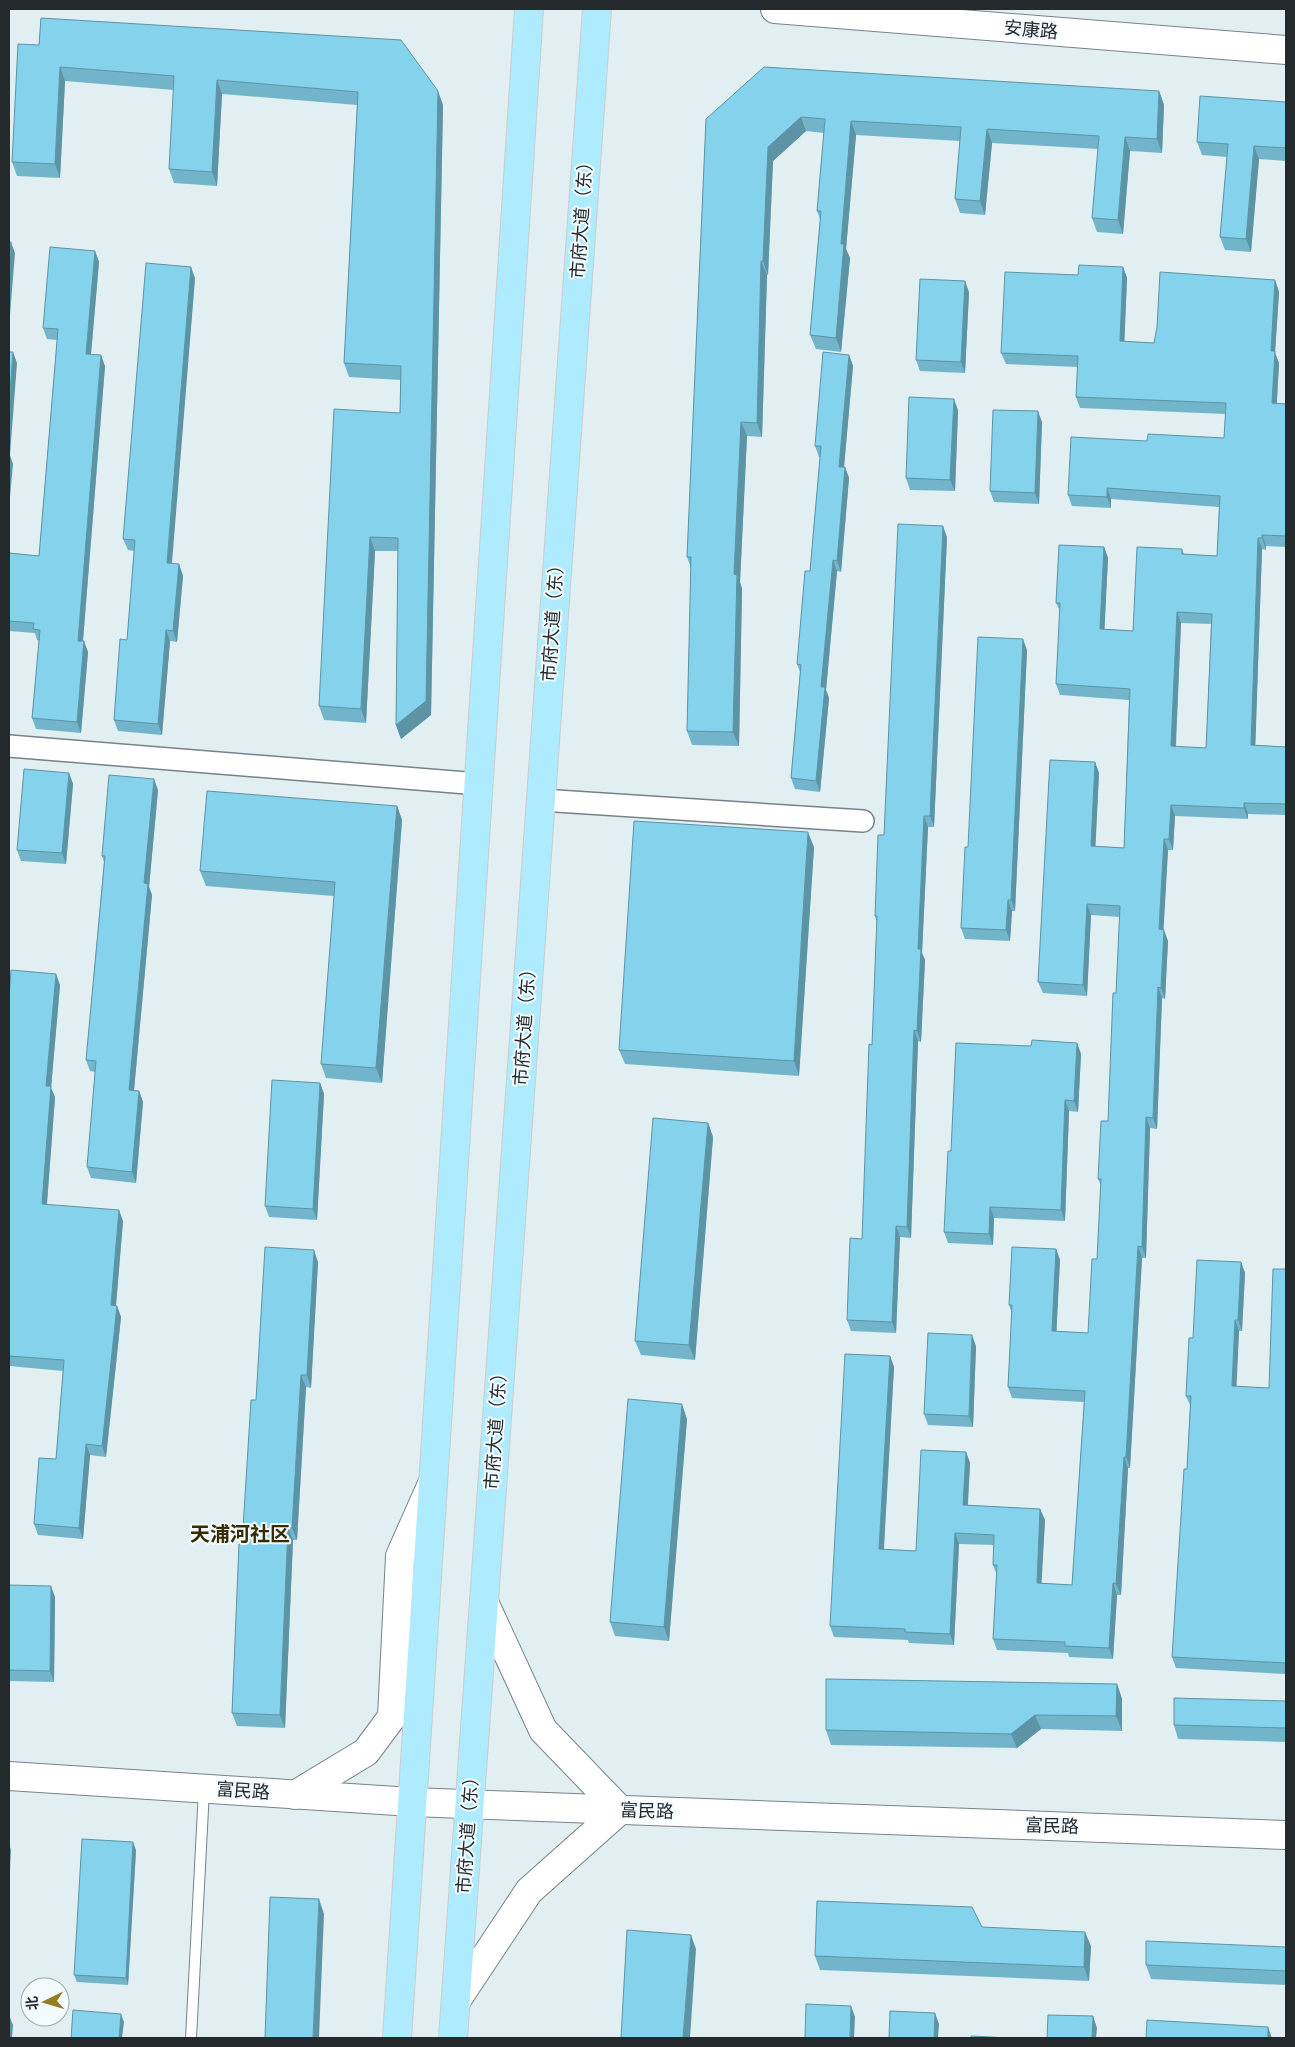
<svg xmlns="http://www.w3.org/2000/svg" width="1295" height="2047" font-family="Karla,'Noto Sans SC',sans-serif">
<style>
.lines{fill:none;stroke-linecap:round;stroke-linejoin:round}
.lane-casing{stroke:#768387;stroke-width:12}
.street-casing{stroke:#768387;stroke-width:24}
.secondary-casing{stroke:#768387;stroke-width:30}
.primary-casing{stroke:#cacccc;stroke-width:30}
.lane{stroke:#fff;stroke-width:10}
.street{stroke:#fff;stroke-width:21}
.secondary{stroke:#fff;stroke-width:28}
.primary{stroke:#afebfe;stroke-width:28}
.wall{fill:#72b5cb;fill-rule:evenodd}
.shaded-wall{fill:#5c93a5}
.building{fill:#84d2ec;stroke:#5c93a5;fill-rule:evenodd}
.labels{text-anchor:middle;stroke-width:4;stroke-linejoin:round;paint-order:stroke}
.street-label{font-size:18px;fill:#24292b;stroke:#f2fbfe}
.quarter-label{font-size:20px;font-weight:bold;fill:#372b00;stroke:#f2fbfe}
</style>
<rect width="100%" height="100%" fill="#e1eff3"/>
<g class="lines">
<g class="lane-casing">
<polyline id="lane" points="191,2038 204,1790"/>
</g>
<g class="street-casing">
<g id="street">
<polyline points="9,746 479,784"/>
<polyline points="541,800 863,821"/>
</g>
</g>
<g class="secondary-casing">
<g id="secondary">
<polyline points="775,9 1286,50"/>
<polyline points="9,1776 412,1802 1286,1835"/>
<polyline points="295,1795 366,1752 392,1717 400,1556 432,1484"/>
<polyline points="456,2001 529,1891 620,1810 543,1730 484,1602"/>
</g>
</g>
<g class="primary-casing">
<g id="primary">
<polyline points="397,2038 529,9"/>
<polyline points="453,2038 597,9"/>
</g>
</g>
<use href="#lane" class="lane"/>
<use href="#street" class="street"/>
<use href="#secondary" class="secondary"/>
<use href="#primary" class="primary"/>
</g>
<g class="wall">
<polygon points="41,18 443,105 431,715 401,739 396,725 398,551 375,551 366,723 324,720 319,706 400,413 400,380 349,377 344,363 357,105 222,94 217,186 174,183 169,169 174,90 65,81 60,178 17,176 12,162 39,45"/>
<polygon points="1159,91 1164,105 1162,153 1130,151 1123,234 1097,232 1092,218 1098,149 992,143 985,215 960,213 955,199 960,141 856,135 846,249 850,258 841,352 816,349 810,335 820,219 817,211 824,133 806,131 773,161 768,275 767,275 762,437 747,436 740,582 742,589 739,746 692,745 687,731 691,568 687,557 706,119"/>
<polygon points="1286,102 1286,161 1259,159 1251,252 1225,250 1220,237 1227,157 1202,155 1197,142"/>
<polygon points="95,251 99,262 91,354 105,366 83,641 88,652 81,733 36,729 32,718 39,641 37,640 35,633 9,631 9,553 39,556 57,340 47,339 43,328"/>
<path d="M1123 267 1127 278 1124 342 1154 343 1275 280 1279 292 1275 353 1279 363 1277 403 1286 404V547L1266 546V550L1262 549 1255 745 1286 747V815L1248 814V819L1175 816 1173 850H1168L1163 929 1168 941 1165 999 1162 998 1157 1129 1150 1128 1146 1258H1142L1130 1468H1128L1121 1595H1117L1113 1659 1069 1657 1068 1653 997 1650 993 1639 997 1575 993 1565 994 1545 959 1544 954 1645 909 1643 908 1640 834 1637 830 1626 890 1356 894 1367 884 1550 916 1551 966 1452 970 1463 968 1505 1040 1509 1045 1520 1041 1583 1072 1585 1084 1402 1012 1398 1008 1387 1012 1314 1009 1305 1056 1249 1060 1260 1056 1331 1088 1333 1097 1259 1101 1185 1098 1179 1108 1121 1116 993 1120 917 1091 915 1087 996 1043 993 1038 982 1095 762 1099 773 1095 846 1124 848 1129 700 1060 695 1056 684 1060 611 1056 603 1104 547 1108 558 1104 629 1133 631 1182 549 1184 554 1217 556 1219 507 1111 499V508L1072 506 1068 495 1147 441 1224 438 1226 414 1080 408 1076 397 1078 367 1006 364 1001 353 1078 275ZM1181 623 1211 624 1206 748 1176 747Z"/>
<polygon points="195,278 171,564 179,564 183,576 177,642 170,641 162,735 118,731 114,720 127,640 134,551 128,550 123,539"/>
<polygon points="969,292 965,373 920,371 916,360"/>
<polygon points="849,355 853,366 844,467 845,467 849,478 841,572 837,571 826,690 829,698 820,792 795,789 791,778 800,672 797,664 810,571 820,457 819,457 815,446"/>
<polygon points="958,410 955,491 910,490 906,478"/>
<polygon points="1042,422 1039,504 994,502 990,491"/>
<polygon points="947,537 934,827 928,827 922,953 925,960 921,1042 918,1041 911,1238 900,1237 896,1333 851,1331 847,1320 862,1239 872,1045 877,922 875,916 884,835"/>
<polygon points="1027,650 1015,911 1012,911 1010,941 965,939 961,928 968,847"/>
<polygon points="69,773 73,784 66,864 21,861 17,850"/>
<polygon points="158,790 149,887 152,895 134,1090 139,1091 143,1102 136,1183 91,1178 87,1167 95,1072 90,1071 86,1060 104,862 102,856"/>
<polygon points="397,806 402,820 382,1083 326,1078 321,1064 334,896 206,886 200,871"/>
<polygon points="814,847 799,1076 625,1064 619,1050"/>
<polygon points="60,985 51,1088 55,1097 47,1204 123,1221 116,1306 117,1306 121,1317 106,1457 90,1455 83,1539 38,1535 34,1524 56,1459 63,1371 9,1366 9,998"/>
<polygon points="1077,1043 1081,1054 1078,1112 1069,1111 1065,1221 994,1218 993,1245 948,1243 944,1232 1031,1046"/>
<polygon points="320,1083 324,1094 317,1220 269,1217 265,1206"/>
<polygon points="708,1123 713,1137 695,1360 641,1355 635,1341"/>
<polygon points="318,1262 311,1388 306,1387 297,1540 293,1540 285,1728 237,1726 232,1713 242,1544"/>
<polygon points="1241,1262 1245,1273 1242,1331 1239,1331 1236,1387 1269,1388 1286,1269 1286,1674 1176,1668 1172,1657 1187,1469 1190,1405 1186,1396 1193,1338"/>
<polygon points="976,1346 973,1427 928,1425 924,1414"/>
<polygon points="687,1419 669,1641 615,1636 610,1622"/>
<polygon points="9,1585 55,1597 54,1682 9,1681"/>
<polygon points="1117,1684 1122,1699 1122,1731 1041,1729 1017,1748 831,1745 826,1730"/>
<polygon points="1286,1701 1286,1742 1178,1739 1174,1725"/>
<polygon points="136,1850 128,1985 77,1982 74,1975"/>
<polygon points="1091,1946 1089,1981 820,1970 815,1956"/>
<polygon points="1286,1947 1286,1985 1151,1979 1146,1965"/>
</g>
<g class="shaded-wall">
<polygon points="60,67 65,81 60,178 55,164"/>
<polygon points="217,80 222,94 217,186 212,172"/>
<polygon points="438,91 443,105 431,715 401,739 396,725"/>
<polygon points="1159,91 1164,105 1162,153 1157,139"/>
<polygon points="801,117 806,131 773,161 768,275 763,261 768,147"/>
<polygon points="851,121 856,135 846,249 850,258 841,352 836,338 841,244"/>
<polygon points="987,129 992,143 985,215 980,201"/>
<polygon points="1125,137 1130,151 1123,234 1118,220"/>
<polygon points="1254,146 1259,159 1251,252 1246,239"/>
<polygon points="11,242 15,253 9,327 9,269"/>
<polygon points="95,251 99,262 90,365 86,354"/>
<polygon points="761,261 767,275 762,437 757,423"/>
<polygon points="191,267 195,278 171,575 167,563"/>
<polygon points="1123,267 1127,278 1124,352 1120,341"/>
<polygon points="1275,280 1279,292 1275,353 1279,363 1276,414 1272,403 1271,351"/>
<polygon points="965,281 969,292 965,373 961,362"/>
<polygon points="13,352 17,363 10,455 13,464 9,508 9,406"/>
<polygon points="101,355 105,366 82,652 78,641"/>
<polygon points="849,355 853,366 843,478 839,467"/>
<polygon points="954,399 958,410 955,491 950,480"/>
<polygon points="1038,411 1042,422 1039,504 1035,493"/>
<polygon points="741,422 747,436 740,582 742,589 739,746 733,732 734,574"/>
<polygon points="845,467 849,478 841,572 837,561"/>
<polygon points="1107,488 1111,499 1111,508 1107,497"/>
<polygon points="943,526 947,537 934,827 930,816"/>
<polygon points="1262,535 1266,546 1266,550 1262,538"/>
<polygon points="370,537 375,551 366,723 361,709"/>
<polygon points="1258,538 1262,549 1255,756 1251,745"/>
<polygon points="1104,547 1108,558 1104,640 1100,629"/>
<polygon points="833,560 837,571 826,690 829,698 820,792 816,781 821,687"/>
<polygon points="179,564 183,576 177,642 173,631"/>
<polygon points="1177,612 1181,623 1175,758 1171,746"/>
<polygon points="166,630 170,641 162,735 158,724"/>
<polygon points="1023,639 1027,650 1015,911 1011,900"/>
<polygon points="84,641 88,652 81,733 77,722"/>
<polygon points="1095,762 1099,773 1095,857 1091,846"/>
<polygon points="69,773 73,784 66,864 62,853"/>
<polygon points="154,779 158,790 149,887 152,895 133,1101 129,1090 144,883"/>
<polygon points="1244,803 1248,814 1248,819 1244,808"/>
<polygon points="1171,805 1175,816 1173,850 1169,839"/>
<polygon points="397,806 402,820 382,1083 376,1068"/>
<polygon points="924,816 928,827 922,953 925,960 921,1042 917,1031 918,949"/>
<polygon points="808,832 814,847 799,1076 794,1061"/>
<polygon points="1164,839 1168,850 1163,940 1159,929"/>
<polygon points="1008,900 1012,911 1010,941 1006,930"/>
<polygon points="1087,904 1091,915 1087,996 1083,985"/>
<polygon points="1164,930 1168,941 1165,999 1161,988"/>
<polygon points="56,974 60,985 51,1088 55,1097 46,1215 42,1204 46,1086"/>
<polygon points="1158,987 1162,998 1157,1129 1153,1118"/>
<polygon points="914,1030 918,1041 911,1238 907,1227"/>
<polygon points="1077,1043 1081,1054 1078,1112 1074,1101"/>
<polygon points="320,1083 324,1094 317,1220 313,1209"/>
<polygon points="139,1091 143,1102 136,1183 132,1172"/>
<polygon points="1065,1100 1069,1111 1065,1221 1061,1210"/>
<polygon points="1146,1117 1150,1128 1146,1258 1142,1247"/>
<polygon points="708,1123 713,1137 695,1360 689,1345"/>
<polygon points="990,1207 994,1218 993,1245 989,1234"/>
<polygon points="119,1210 123,1221 115,1316 111,1305"/>
<polygon points="896,1226 900,1237 896,1333 892,1322"/>
<polygon points="1138,1246 1142,1258 1130,1468 1126,1457"/>
<polygon points="1056,1249 1060,1260 1056,1342 1052,1331"/>
<polygon points="314,1250 318,1262 311,1388 307,1375"/>
<polygon points="1241,1262 1245,1273 1242,1331 1238,1320"/>
<polygon points="117,1306 121,1317 106,1457 102,1446"/>
<polygon points="1235,1320 1239,1331 1236,1397 1232,1386"/>
<polygon points="972,1335 976,1346 973,1427 969,1416"/>
<polygon points="890,1356 894,1367 883,1560 879,1549"/>
<polygon points="301,1375 306,1387 297,1540 292,1528"/>
<polygon points="682,1404 687,1419 669,1641 664,1627"/>
<polygon points="86,1444 90,1455 83,1539 79,1528"/>
<polygon points="966,1452 970,1463 967,1516 963,1505"/>
<polygon points="1124,1457 1128,1468 1121,1595 1116,1584"/>
<polygon points="1040,1509 1045,1520 1041,1594 1037,1583"/>
<polygon points="288,1528 293,1540 285,1728 280,1715"/>
<polygon points="955,1533 959,1544 954,1645 950,1634"/>
<polygon points="1113,1583 1117,1595 1113,1659 1109,1648"/>
<polygon points="51,1586 55,1597 54,1682 50,1671"/>
<polygon points="1117,1684 1122,1699 1122,1731 1116,1716"/>
<polygon points="1035,1715 1041,1729 1017,1748 1011,1734"/>
<polygon points="133,1842 136,1850 128,1985 126,1978"/>
<polygon points="9,1844 11,1850 9,1890"/>
<polygon points="319,1899 324,1914 319,2038 313,2038"/>
<polygon points="1085,1932 1091,1946 1089,1981 1084,1967"/>
<polygon points="691,1935 696,1949 690,2038 683,2038"/>
<polygon points="851,2006 855,2017 854,2038 850,2038"/>
<polygon points="935,2013 939,2024 938,2038 934,2038"/>
<polygon points="121,2014 124,2022 122,2038 119,2038"/>
<polygon points="1093,2016 1097,2028 1096,2038 1092,2038"/>
<polygon points="10,2018 13,2025 12,2038 9,2038"/>
<polygon points="1268,2027 1272,2038 1268,2038"/>
</g>
<g class="building">
<polygon points="41,18 401,40 438,91 426,701 396,725 398,538 370,537 361,709 319,706 334,409 400,413 401,366 344,363 358,92 217,80 212,172 169,169 174,76 60,67 55,164 12,162 18,44 39,45"/>
<polygon points="764,67 1159,91 1157,139 1125,137 1118,220 1092,218 1099,136 987,129 980,201 955,199 961,127 851,121 841,244 844,244 836,338 810,335 821,211 817,211 825,119 801,117 768,147 763,261 761,261 757,423 741,422 734,574 737,575 733,732 687,731 691,557 687,557 706,119"/>
<polygon points="1200,96 1286,102 1286,148 1254,146 1246,239 1220,237 1228,144 1197,142"/>
<polygon points="9,242 11,242 9,269"/>
<polygon points="50,247 95,251 86,354 101,355 78,641 84,641 77,722 32,718 40,630 33,629 34,623 9,621 9,553 39,556 58,329 43,328"/>
<polygon points="146,263 191,267 167,563 179,564 173,631 166,630 158,724 114,720 120,639 127,640 135,540 123,539"/>
<path d="M1079 265 1123 267 1120 341 1154 343 1157 327 1160 272 1275 280 1271 351H1275L1272 403 1286 404V536L1262 535V538H1258L1251 745 1286 747V804L1244 803V808L1171 805 1169 839H1164L1159 929 1164 930 1161 988 1158 987 1153 1118 1146 1117 1142 1247 1138 1246 1126 1457H1124L1116 1584 1113 1583 1109 1648 1065 1646V1642L993 1639 997 1565H993L994 1535 955 1533 950 1634 905 1632V1629L830 1626 845 1354 890 1356 879 1549 916 1551 921 1450 966 1452 963 1505 1040 1509 1037 1583 1072 1585 1085 1391 1008 1387 1012 1305H1009L1012 1247 1056 1249 1052 1331 1088 1333 1092 1259H1097L1101 1179H1098L1101 1121H1108L1113 993H1116L1120 906 1087 904 1083 985 1038 982 1050 760 1095 762 1091 846 1124 848 1130 689 1056 684 1060 603H1056L1059 545 1104 547 1100 629 1133 631 1137 547 1182 549V554L1217 556 1220 496 1107 488V497L1068 495 1071 437 1147 441 1148 434 1224 438 1226 403 1076 397 1078 356 1001 353 1005 272 1078 275ZM1177 612 1212 614 1206 748 1171 746Z"/>
<polygon points="920,279 965,281 961,362 916,360"/>
<polygon points="9,352 13,352 9,406"/>
<polygon points="823,352 849,355 839,467 845,467 837,561 833,560 821,687 825,687 816,781 791,778 801,665 797,664 805,571 810,571 821,446 815,446"/>
<polygon points="909,397 954,399 950,480 906,478"/>
<polygon points="993,410 1038,411 1035,493 990,491"/>
<polygon points="898,524 943,526 930,816 924,816 918,949 921,949 917,1031 914,1030 907,1227 896,1226 892,1322 847,1320 850,1238 862,1239 869,1044 872,1045 877,916 875,916 878,835 884,835"/>
<polygon points="978,637 1023,639 1011,900 1008,900 1006,930 961,928 965,847 968,847"/>
<polygon points="24,769 69,773 62,853 17,850"/>
<polygon points="109,775 154,779 144,883 148,884 129,1090 139,1091 132,1172 87,1167 96,1061 86,1060 105,856 102,856"/>
<polygon points="207,791 397,806 376,1068 321,1064 335,882 200,871"/>
<polygon points="634,821 808,832 794,1061 619,1050"/>
<polygon points="11,970 56,974 46,1086 51,1086 42,1204 119,1210 111,1305 117,1306 102,1446 86,1444 79,1528 34,1524 39,1458 56,1459 64,1360 9,1356 9,998"/>
<polygon points="1032,1040 1077,1043 1074,1101 1065,1100 1061,1210 990,1207 989,1234 944,1232 948,1151 951,1151 956,1043 1031,1046"/>
<polygon points="272,1080 320,1083 313,1209 265,1206"/>
<polygon points="653,1118 708,1123 689,1345 635,1341"/>
<polygon points="265,1247 314,1250 307,1375 301,1375 292,1528 288,1528 280,1715 232,1713 239,1544 242,1544 251,1400 256,1400"/>
<polygon points="1197,1260 1241,1262 1238,1320 1235,1320 1232,1386 1269,1388 1273,1269 1286,1269 1286,1663 1172,1657 1184,1469 1187,1469 1191,1396 1186,1396 1189,1338 1193,1338"/>
<polygon points="928,1333 972,1335 969,1416 924,1414"/>
<polygon points="628,1399 682,1404 664,1627 610,1622"/>
<polygon points="9,1585 51,1586 50,1671 9,1670"/>
<polygon points="826,1679 1117,1684 1116,1716 1035,1715 1011,1734 826,1730"/>
<polygon points="1174,1698 1286,1701 1286,1728 1174,1725"/>
<polygon points="82,1839 133,1842 126,1978 74,1975"/>
<polygon points="270,1897 319,1899 313,2038 265,2038"/>
<polygon points="817,1901 972,1907 982,1927 1085,1932 1084,1967 815,1956"/>
<polygon points="627,1930 691,1935 683,2038 621,2038"/>
<polygon points="1146,1941 1286,1947 1286,1971 1146,1965"/>
<polygon points="806,2004 851,2006 850,2038 805,2038"/>
<polygon points="73,2010 121,2014 119,2038 71,2038"/>
<polygon points="890,2011 935,2013 934,2038 889,2038"/>
<polygon points="1048,2015 1093,2016 1092,2038 1047,2038"/>
<polygon points="9,2018 10,2018 9,2038"/>
<polygon points="1147,2020 1268,2027 1268,2038 1146,2038"/>
<polygon points="971,2036 1010,2038 971,2038"/>
</g>
<g class="labels">
<g class="street-label">
<text transform="translate(1031 30) rotate(5)" y="6">安康路</text>
<text transform="translate(582 216) rotate(-86)" y="6">市府大道（东）</text>
<text transform="translate(553 619) rotate(-86)" y="6">市府大道（东）</text>
<text transform="translate(525 1023) rotate(-86)" y="6">市府大道（东）</text>
<text transform="translate(496 1427) rotate(-86)" y="6">市府大道（东）</text>
<text transform="translate(243 1791) rotate(4)" y="6">富民路</text>
<text transform="translate(647 1811) rotate(2)" y="6">富民路</text>
<text transform="translate(1052 1826) rotate(2)" y="6">富民路</text>
<text transform="translate(468 1831) rotate(-86)" y="6">市府大道（东）</text>
</g>
<g class="quarter-label">
<text x="240" y="1541">天浦河社区</text>
</g>
</g>
<rect width="1295" height="2047" fill="none" stroke="#24292b" stroke-width="20"/>
<g transform="translate(45 2002) rotate(265)"><circle r="24" fill="#f2fbfe" stroke="#a0a7aa"/>
<path d="M0-4L9 19L0 12L-9 19Z" fill="#967c23"/>
<text y="-8" font-size="14" font-weight="bold" text-anchor="middle" fill="#24292b">北</text>
</g>
</svg>
